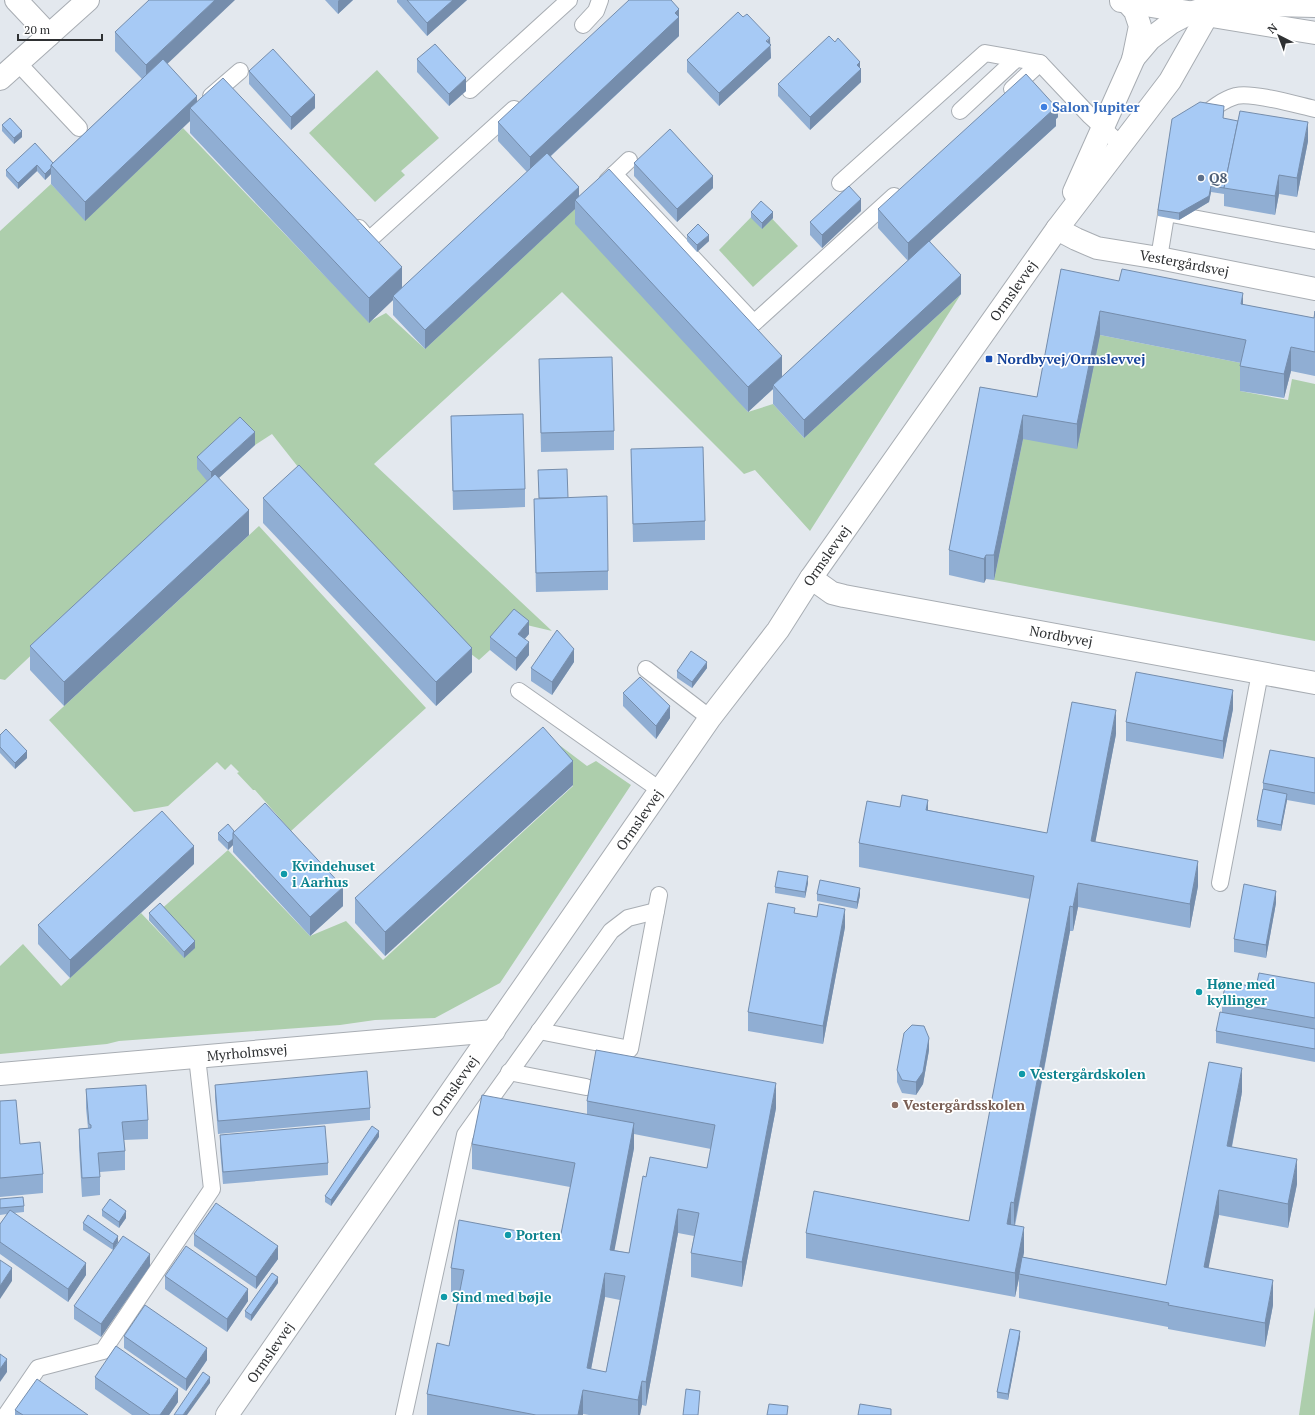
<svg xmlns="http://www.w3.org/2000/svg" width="1315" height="1415" font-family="'PT Serif',serif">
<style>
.green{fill:#adceac}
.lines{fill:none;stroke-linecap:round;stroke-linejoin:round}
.lane-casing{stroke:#a8adb3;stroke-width:18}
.street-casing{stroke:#a8adb3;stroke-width:24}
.secondary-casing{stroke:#a8adb3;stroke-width:24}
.lane{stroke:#fff;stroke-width:16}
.street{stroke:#fff;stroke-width:22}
.secondary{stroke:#fff;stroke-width:22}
.wall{fill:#90aed3;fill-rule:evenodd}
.shaded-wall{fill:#758dac}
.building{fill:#a7caf5;stroke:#758dac;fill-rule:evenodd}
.shop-dot{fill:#3f7fe0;stroke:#fff;stroke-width:1.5}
.service-dot{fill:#5c6f8a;stroke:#fff;stroke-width:1.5}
.transit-dot{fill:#1a4fb4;stroke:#fff;stroke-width:1.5}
.culture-dot{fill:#0f9aa8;stroke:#fff;stroke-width:1.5}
.education-dot{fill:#8d6e63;stroke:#fff;stroke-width:1.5}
.labels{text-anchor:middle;stroke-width:3.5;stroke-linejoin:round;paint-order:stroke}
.shop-label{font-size:14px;font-weight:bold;fill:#366cbe;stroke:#fff;text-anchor:start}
.service-label{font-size:14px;font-weight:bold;fill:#4e5e75;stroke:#fff;text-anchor:start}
.street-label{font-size:14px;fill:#2f3133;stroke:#fff}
.transit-label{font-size:14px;font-weight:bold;fill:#164399;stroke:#fff;text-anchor:start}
.culture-label{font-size:14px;font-weight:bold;fill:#0d838f;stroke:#fff;text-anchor:start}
.education-label{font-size:14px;font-weight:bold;fill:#785e54;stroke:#fff;text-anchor:start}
</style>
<rect width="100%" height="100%" fill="#e3e8ee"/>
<g class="green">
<polygon points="377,70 439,138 401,171 405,175 375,202 309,133"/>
<polygon points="183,128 369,322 386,313 425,349 579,205 748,412 773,404 804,438 961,294 810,531 755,470 744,474 562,292 374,464 552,631 514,622 490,650 479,660 459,645 321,496 272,434 255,445 240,429 211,485 5,680 0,679 0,231 51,184 85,220"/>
<polygon points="761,207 798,246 753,287 719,250"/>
<polygon points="1100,335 1246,364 1240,391 1288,400 1292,379 1315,384 1315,641 994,580 1023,439"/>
<polygon points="259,526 426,708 291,831 255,790 253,790 237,773 239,772 231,764 225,770 217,762 168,806 134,812 49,720"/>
<polygon points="554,741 587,766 596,761 631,785 500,983 435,1018 375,1020 340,1025 119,1041 107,1044 0,1054 0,966 23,944 61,986 141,913 175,949 149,920 228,850 310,936 346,921 383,960 573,786"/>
<polygon points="1315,1307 1315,1415 1299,1415"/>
</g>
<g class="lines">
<g class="lane-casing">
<g id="lane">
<polyline points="583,25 596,11 600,0"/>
<polyline points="18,63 79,128"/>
<polyline points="1012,89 1040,63"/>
<polyline points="470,90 569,0"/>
<polyline points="211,96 240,71"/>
<polyline points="960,111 1016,59"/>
<path d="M1200 119C1211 109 1222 100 1236 96 1253 92 1297 105 1315 109"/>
<polyline points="614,174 754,323 894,196"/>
<polyline points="607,181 629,160"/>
<polyline points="840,183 985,53 1040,63 1090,116 1121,145"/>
<polyline points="1166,213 1315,241"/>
<polyline points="359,228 369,240 514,109"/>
<polyline points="1159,258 1169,197"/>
<polyline points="646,669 710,718"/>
<polyline points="519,691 660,790"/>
<polyline points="1220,883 1260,673"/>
<polyline points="539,1031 630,1049 659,895"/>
<polyline points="509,1072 586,1087"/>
<polyline points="6,1415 38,1368 103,1351 212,1189 197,1057"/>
<polyline points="404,1415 465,1135 611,931 628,918 656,911"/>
</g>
</g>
<g class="street-casing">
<g id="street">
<polyline points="16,0 49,35"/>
<polyline points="0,79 88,0"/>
<path id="s1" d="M1057 229 1076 239 1097 248 1159 258 1315 289"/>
<path id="s2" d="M811 578 832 593 844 596 1315 683"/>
<path id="s3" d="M0 1074 494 1031"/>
</g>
</g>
<g class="secondary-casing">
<g id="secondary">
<polyline points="1121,1 1315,33"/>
<polyline points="1133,59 1150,39 1171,23 1190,13 1213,6 1233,4 1315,6"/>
<polyline points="1074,192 1133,60 1140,26 1135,11 1127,2"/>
<path id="s4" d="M227 1415 710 718 778 630 811 578 1057 229 1170 81 1216 0"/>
</g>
</g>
<use href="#lane" class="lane"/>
<use href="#street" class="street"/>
<use href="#secondary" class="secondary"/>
</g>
<g class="wall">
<polygon points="325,0 353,0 338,14"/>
<polygon points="397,0 467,0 427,36 397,2"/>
<polygon points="679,9 679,36 551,156 579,196 782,377 908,261 878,228 878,209 1056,108 1058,117 1056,119 1056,126 930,241 961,294 804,438 773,404 773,389 748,412 575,224 575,209 425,349 393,315 393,300 369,323 190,133 190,121 85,221 51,184 51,174 45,180 37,171 18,189 6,176 6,170 53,163 142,79 115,51 115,32 167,64 197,102 402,288 527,172 498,141 498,122"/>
<polygon points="770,44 771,58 719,106 687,72 687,60"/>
<polygon points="417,59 466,91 449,106 417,72"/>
<polygon points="860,68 861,82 810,130 778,96 778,84"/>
<polygon points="249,71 315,108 291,130 249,84"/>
<polygon points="1224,113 1223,118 1308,141 1297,197 1279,194 1275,215 1224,206 1224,194 1211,192 1209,202 1179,220 1158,216 1158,210"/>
<polygon points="2,125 22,137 14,144 2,131"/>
<polygon points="634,163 713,188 677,222 634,176"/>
<polygon points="861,211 822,248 810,235 810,222"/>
<polygon points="751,212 773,218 762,229 751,218"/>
<polygon points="687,235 709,241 697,252 687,241"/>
<polygon points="1119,281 1314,318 1315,311 1315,376 1291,371 1284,398 1240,391 1240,366 1241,363 1100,335 1077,449 1023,439 994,580 986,579 984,583 949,575 949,550 980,387 1037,397"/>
<polygon points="539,359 614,431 614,450 541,452"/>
<polygon points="451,416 525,489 525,507 453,510"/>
<polygon points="255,445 219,478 249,535 64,706 30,670 30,646 207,481 197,469 197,457"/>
<polygon points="631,449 705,521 705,540 633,542"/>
<polygon points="263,498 472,672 436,706 263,523"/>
<polygon points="568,498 608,571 608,590 536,592 534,499"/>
<polygon points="529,634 525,639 529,655 516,671 490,650 490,637"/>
<polygon points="574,662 552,695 531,681 531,668"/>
<polygon points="707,668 692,688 677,678 677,671"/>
<polygon points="623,693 670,718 656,739 623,706"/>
<polygon points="1233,709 1223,759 1126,741 1126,722"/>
<polygon points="1116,734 1095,842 1198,886 1190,928 1078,907 1073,931 1070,931 1015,1226 1024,1252 1023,1257 1166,1285 1242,1092 1232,1147 1297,1184 1288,1228 1219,1215 1208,1268 1273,1305 1265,1347 1168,1329 1168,1327 1019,1298 1019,1278 1015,1297 806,1258 806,1233 969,1221 1030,899 859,867 859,843 900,807 928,810 1047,833"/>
<polygon points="0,735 27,758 15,769 0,753"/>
<polygon points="1315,758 1315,805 1287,800 1281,831 1257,827 1257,820 1263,789 1263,783"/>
<polygon points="573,785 385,956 355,923 355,898"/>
<polygon points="234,831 343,906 310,936 233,852 233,845 228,850 218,840 218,833"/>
<polygon points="194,864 70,978 38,944 38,925"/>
<polygon points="808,883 805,898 775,893 775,887"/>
<polygon points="817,894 860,895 857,909 817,901"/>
<polygon points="1276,903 1266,958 1234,952 1234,939"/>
<polygon points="149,913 195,948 184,958 149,920"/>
<polygon points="795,913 817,917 845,927 823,1044 748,1031 748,1012"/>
<polygon points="1315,983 1315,1062 1216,1043 1216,1031 1222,1012 1222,1001 1256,987"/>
<polygon points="929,1050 923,1084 916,1095 902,1093 897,1082 897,1070"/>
<polygon points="215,1085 370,1108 370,1120 218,1134 215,1097"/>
<polygon points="86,1089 148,1120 148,1139 124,1140 125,1151 125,1170 100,1172 100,1195 82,1197 79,1147 79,1129 88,1128 86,1108"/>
<polygon points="0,1101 20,1144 43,1174 43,1193 0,1197"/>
<path d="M587 1101 776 1108 742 1287 691 1277V1253L694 1236 678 1233 646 1406 642 1405 640 1415H589L583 1414V1415H427V1394L449 1346 459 1293 451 1292V1268L560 1239 570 1187 472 1169V1144L587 1114ZM634 1134 711 1149 707 1168 646 1177 629 1253 614 1250 634 1148ZM605 1297 620 1300 606 1372 591 1369Z"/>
<polygon points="220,1135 328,1163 328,1175 223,1184 220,1148"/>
<polygon points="379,1137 331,1206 325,1202 325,1196"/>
<polygon points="0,1199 24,1206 24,1212 14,1213 86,1275 68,1302 0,1254 0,1224 7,1214 0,1215"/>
<polygon points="102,1210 126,1218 119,1228 102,1216"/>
<polygon points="83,1223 118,1242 113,1250 83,1230"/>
<polygon points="194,1234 278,1259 256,1289 194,1246"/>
<polygon points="150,1266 101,1337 74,1319 74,1306"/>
<polygon points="165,1276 248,1301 227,1332 165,1289"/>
<polygon points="278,1283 251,1321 245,1317 245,1311"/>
<polygon points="124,1336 207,1360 186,1391 124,1348"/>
<polygon points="1020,1337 1008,1400 997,1398 997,1392"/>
<polygon points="95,1377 178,1402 169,1415 132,1415 95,1389"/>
<polygon points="15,1410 88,1415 15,1415"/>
</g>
<g class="shaded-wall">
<polygon points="215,0 235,0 146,84 146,65"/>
<polygon points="339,0 353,0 338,14 338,1"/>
<polygon points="453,0 467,0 427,36 427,23"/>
<polygon points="679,9 679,36 530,175 530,157"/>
<polygon points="770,38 771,58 719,106 719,93"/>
<polygon points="860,62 860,70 861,69 861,82 810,130 810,117"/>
<polygon points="466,78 466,91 449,106 449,94"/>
<polygon points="315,95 315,108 291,130 291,117"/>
<polygon points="197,96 197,114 190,108 190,121 85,221 85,202"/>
<polygon points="1056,107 1056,112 1058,110 1058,117 1056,119 1056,126 908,261 908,243"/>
<polygon points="1308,122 1308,141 1297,197 1297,178"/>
<polygon points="22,131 22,137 14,144 14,138"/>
<polygon points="37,165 37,171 18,189 18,183"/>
<polygon points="51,168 51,174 45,180 45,174"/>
<polygon points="1279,175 1279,194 1275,215 1275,196"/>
<polygon points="713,176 713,188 677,222 677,209"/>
<polygon points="1211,186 1211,192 1209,202 1179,220 1179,213"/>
<polygon points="579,187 579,204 575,200 575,209 425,349 425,330"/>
<polygon points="861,199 861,211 822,248 822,235"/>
<polygon points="773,212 773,218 762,229 762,223"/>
<polygon points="709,235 709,241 697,252 697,245"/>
<polygon points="402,267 402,292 393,296 393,300 369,323 369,298"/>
<polygon points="961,275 961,294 804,438 804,420"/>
<polygon points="1243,293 1243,318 1241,304"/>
<polygon points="1100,311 1100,335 1077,449 1077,424"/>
<polygon points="1291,347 1291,371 1284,398 1284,374"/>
<polygon points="782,356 782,381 773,385 773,389 748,412 748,387"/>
<polygon points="1023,415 1023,439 994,580 994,555"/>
<polygon points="255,432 255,445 211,485 211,472"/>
<polygon points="249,510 249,535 64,706 64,682"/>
<polygon points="986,555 986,579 984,583 984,559"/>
<polygon points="529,621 529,634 518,646 518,634"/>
<polygon points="529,642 529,655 516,671 516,658"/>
<polygon points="472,648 472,672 436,706 436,682"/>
<polygon points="574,649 574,662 552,695 552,682"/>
<polygon points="707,662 707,668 692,688 692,682"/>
<polygon points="1233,690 1233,709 1223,759 1223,741"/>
<polygon points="670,706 670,718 656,739 656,726"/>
<polygon points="1116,710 1116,734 1091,865 1091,841"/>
<polygon points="27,751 27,758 15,769 15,763"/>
<polygon points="573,761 573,785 385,956 385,932"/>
<polygon points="1287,794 1287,800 1281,831 1281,825"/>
<polygon points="928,800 928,824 926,810"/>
<polygon points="233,839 233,845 228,850 228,843"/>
<polygon points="194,846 194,864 70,978 70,960"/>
<polygon points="1198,861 1198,886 1190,928 1190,904"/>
<polygon points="808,876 808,883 805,898 805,892"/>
<polygon points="1078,883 1078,907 1073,931 1073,907"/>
<polygon points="343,887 343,906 310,936 310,917"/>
<polygon points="860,888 860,895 857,909 857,902"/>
<polygon points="1276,891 1276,903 1266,958 1266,945"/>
<polygon points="1070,906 1070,931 1014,1227 1014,1203"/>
<polygon points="845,909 845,927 823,1044 823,1026"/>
<polygon points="195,941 195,948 184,958 184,952"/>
<polygon points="929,1038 929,1050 923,1084 916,1095 916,1082"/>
<polygon points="1242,1068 1242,1092 1227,1171 1227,1146"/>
<polygon points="776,1083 776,1108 742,1287 742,1262"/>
<polygon points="634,1123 634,1148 610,1274 610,1250"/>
<polygon points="379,1131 379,1137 331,1206 331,1200"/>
<polygon points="1297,1159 1297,1184 1288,1228 1288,1204"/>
<polygon points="1219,1190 1219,1215 1204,1291 1204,1267"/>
<polygon points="1011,1202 1011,1227 1007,1224"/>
<polygon points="678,1209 678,1233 646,1406 646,1382"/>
<polygon points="126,1211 126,1218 119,1228 119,1222"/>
<polygon points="1024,1227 1024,1252 1020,1274 1019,1274 1019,1278 1015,1297 1015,1273"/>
<polygon points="118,1236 118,1242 113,1250 113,1244"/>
<polygon points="278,1246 278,1259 256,1289 256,1277"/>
<polygon points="150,1254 150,1266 101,1337 101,1324"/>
<polygon points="86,1263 86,1275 68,1302 68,1289"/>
<polygon points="12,1268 12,1281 0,1299 0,1286"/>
<polygon points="605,1273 605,1297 587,1390 587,1368"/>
<polygon points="278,1277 278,1283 251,1321 251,1315"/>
<polygon points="1273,1280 1273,1305 1265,1347 1265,1323"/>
<polygon points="248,1289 248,1301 227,1332 227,1319"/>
<polygon points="1020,1331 1020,1337 1008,1400 1008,1394"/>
<polygon points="207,1348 207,1360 186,1391 186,1379"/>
<polygon points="7,1359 7,1372 0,1382 0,1369"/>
<polygon points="210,1377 210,1383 187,1415 183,1415"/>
<polygon points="642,1381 642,1405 640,1415 638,1415 638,1400"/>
<polygon points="178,1389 178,1402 169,1415 160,1415"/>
<polygon points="583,1390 583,1415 578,1415"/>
</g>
<g class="building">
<polygon points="149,0 215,0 146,65 115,32"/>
<polygon points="407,0 453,0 427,23"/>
<polygon points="629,0 671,0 679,9 675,13 679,17 530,157 498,122"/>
<polygon points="738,12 743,17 747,14 770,38 766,41 771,45 719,93 687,60"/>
<polygon points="829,36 835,42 838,38 860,62 857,65 861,69 810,117 778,84"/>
<polygon points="435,44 466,78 449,94 417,59"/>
<polygon points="273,49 315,95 291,117 249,71"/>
<polygon points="163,59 197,96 85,202 51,165"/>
<polygon points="1026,74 1056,107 908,243 878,209"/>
<polygon points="223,78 402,267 369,298 190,108"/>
<polygon points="1200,102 1224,106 1223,118 1238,121 1224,188 1211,186 1209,196 1179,213 1158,210 1172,119"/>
<polygon points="1240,111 1308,122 1297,178 1279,175 1275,196 1224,188"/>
<polygon points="10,118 22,131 14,138 2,125"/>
<polygon points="670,129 713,176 677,209 634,163"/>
<polygon points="35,143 53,163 51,165 51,168 45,174 37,165 18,183 6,170"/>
<polygon points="547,153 579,187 425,330 393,296"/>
<polygon points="609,169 782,356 748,387 575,200"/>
<polygon points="849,186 861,199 822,235 810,222"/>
<polygon points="761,201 773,212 762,223 751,212"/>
<polygon points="698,224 709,235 697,245 687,235"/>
<polygon points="929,241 961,275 804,420 773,385"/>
<polygon points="1061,269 1119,281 1122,269 1243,293 1241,304 1314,318 1315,311 1315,352 1291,347 1284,374 1240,366 1246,340 1100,311 1077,424 1023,415 994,555 986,555 984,559 949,550 980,387 1037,397"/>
<polygon points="612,357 614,431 541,433 539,359"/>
<polygon points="523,414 525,489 453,491 451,416"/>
<polygon points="240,417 255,432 211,472 197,457"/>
<polygon points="703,447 705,521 633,524 631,449"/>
<polygon points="299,465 472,648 436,682 263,498"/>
<polygon points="567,469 568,498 539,498 538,470"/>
<polygon points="215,474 249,510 64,682 30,646"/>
<polygon points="607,496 608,571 536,573 534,499"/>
<polygon points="514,609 529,621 518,634 529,642 516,658 490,637"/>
<polygon points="557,630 574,649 552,682 531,668"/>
<polygon points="691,651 707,662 692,682 677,671"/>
<polygon points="1136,672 1233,690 1223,741 1126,722"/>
<polygon points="640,677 670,706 656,726 623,693"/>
<polygon points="1072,702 1116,710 1091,841 1198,861 1190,904 1078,883 1073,907 1070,906 1014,1203 1011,1202 1007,1224 1024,1227 1015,1273 806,1233 814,1191 969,1221 1034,876 859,843 867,801 900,807 902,795 928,800 926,810 1047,833"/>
<polygon points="543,727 573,761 385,932 355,898"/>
<polygon points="6,729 27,751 15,763 0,747 0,735"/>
<polygon points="1270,750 1315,758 1315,793 1263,783"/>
<polygon points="1263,789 1287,794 1281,825 1257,820"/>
<polygon points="265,803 343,887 310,917 233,833"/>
<polygon points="162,811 194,846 70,960 38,925"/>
<polygon points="228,824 234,831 233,833 233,839 228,843 218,833"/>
<polygon points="778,871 808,876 805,892 775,887"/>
<polygon points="820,880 860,888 857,902 817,894"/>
<polygon points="1244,884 1276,891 1266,945 1234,939"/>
<polygon points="160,903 195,941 184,952 149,913"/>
<polygon points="768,903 795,908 794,913 817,917 819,904 845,909 823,1026 748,1012"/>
<polygon points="1259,973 1315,983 1315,1018 1222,1001 1226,982 1256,987"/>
<polygon points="1220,1012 1315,1029 1315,1049 1216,1031"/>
<polygon points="912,1025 924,1026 929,1038 923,1072 916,1082 902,1080 897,1070 904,1033"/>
<path d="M596 1050 776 1083 742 1262 691 1253 699 1213 678 1209 646 1382 642 1381 638 1400 583 1390 578 1415H536L427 1394 437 1343 449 1346 464 1270 451 1268 459 1220 560 1239 575 1163 472 1144 482 1095 634 1123 610 1250 629 1253 643 1176 646 1177 650 1157 707 1168 715 1125 587 1101ZM605 1273 625 1276 606 1372 587 1368Z"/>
<polygon points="1209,1062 1242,1068 1227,1146 1297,1159 1288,1204 1219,1190 1204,1267 1273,1280 1265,1323 1168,1305 1169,1303 1019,1274 1022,1257 1166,1285"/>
<polygon points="367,1071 370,1108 218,1121 215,1085"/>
<polygon points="146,1085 148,1120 122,1122 125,1151 98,1153 100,1177 82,1178 79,1129 91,1128 91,1125 89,1124 86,1089"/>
<polygon points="16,1100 20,1144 40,1142 43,1174 0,1178 0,1101"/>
<polygon points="325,1126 328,1163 223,1172 220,1135"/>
<polygon points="372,1126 379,1131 331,1200 325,1196"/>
<polygon points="23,1197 24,1206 0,1208 0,1199"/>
<polygon points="110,1199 126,1211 119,1222 102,1210"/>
<polygon points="216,1203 278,1246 256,1277 194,1234"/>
<polygon points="10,1210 86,1263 68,1289 0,1242 0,1224"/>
<polygon points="88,1215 118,1236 113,1244 83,1223"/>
<polygon points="123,1236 150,1254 101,1324 74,1306"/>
<polygon points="186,1246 248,1289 227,1319 165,1276"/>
<polygon points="0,1260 12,1268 0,1286"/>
<polygon points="272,1273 278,1277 251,1315 245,1311"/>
<polygon points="145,1305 207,1348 186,1379 124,1336"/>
<polygon points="1010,1329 1020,1331 1008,1394 997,1392"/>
<polygon points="116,1346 178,1389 160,1415 150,1415 95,1377"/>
<polygon points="0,1354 7,1359 0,1369"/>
<polygon points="203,1372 210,1377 183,1415 174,1415"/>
<polygon points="37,1379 88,1415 23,1415 15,1410"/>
<polygon points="686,1389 700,1391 698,1415 683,1415"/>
<polygon points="769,1404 788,1406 787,1415 767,1415"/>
<polygon points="860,1404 891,1409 891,1415 858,1415"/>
</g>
<circle class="shop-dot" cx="1044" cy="107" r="4"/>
<circle class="service-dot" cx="1201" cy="178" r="4"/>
<rect class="transit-dot" x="985" y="355" width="8" height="8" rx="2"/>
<g class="culture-dot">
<circle cx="284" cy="874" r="4"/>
<circle cx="1199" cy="992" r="4"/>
<circle cx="1022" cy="1074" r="4"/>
<circle cx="508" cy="1235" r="4"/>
<circle cx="444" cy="1297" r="4"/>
</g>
<circle class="education-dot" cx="895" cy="1105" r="4"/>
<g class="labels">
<g class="shop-label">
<text x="1052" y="112">Salon Jupiter</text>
</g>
<g class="service-label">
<text x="1209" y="183">Q8</text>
</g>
<g class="street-label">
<text dy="5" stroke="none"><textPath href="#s1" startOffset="133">Vestergårdsvej</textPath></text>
<text dy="5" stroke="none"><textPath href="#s4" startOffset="1372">Ormslevvej</textPath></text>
<text dy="5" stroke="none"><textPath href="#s4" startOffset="1048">Ormslevvej</textPath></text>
<text dy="5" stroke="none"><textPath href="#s2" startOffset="259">Nordbyvej</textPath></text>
<text dy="5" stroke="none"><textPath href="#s4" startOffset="724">Ormslevvej</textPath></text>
<text dy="5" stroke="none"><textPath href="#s3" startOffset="248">Myrholmsvej</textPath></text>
<text dy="5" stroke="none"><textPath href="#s4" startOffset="400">Ormslevvej</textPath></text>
<text dy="5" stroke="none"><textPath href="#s4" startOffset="76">Ormslevvej</textPath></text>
</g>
<g class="transit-label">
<text x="997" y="364">Nordbyvej/Ormslevvej</text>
</g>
<g class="culture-label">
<text x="292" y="871">Kvindehuset<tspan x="292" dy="16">i Aarhus</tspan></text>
<text x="1207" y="989">Høne med<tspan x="1207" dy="16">kyllinger</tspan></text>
<text x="1030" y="1079">Vestergårdskolen</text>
<text x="516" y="1240">Porten</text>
<text x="452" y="1302">Sind med bøjle</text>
</g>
<g class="education-label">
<text x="903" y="1110">Vestergårdsskolen</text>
</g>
</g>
<g transform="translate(1279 36) rotate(318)" stroke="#ffffff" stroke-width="3" paint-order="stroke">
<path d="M0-3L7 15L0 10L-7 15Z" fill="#2f3133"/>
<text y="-6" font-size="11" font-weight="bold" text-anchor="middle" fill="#2f3133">N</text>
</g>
<path d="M18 34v6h84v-6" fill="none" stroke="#2f3133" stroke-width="2"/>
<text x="24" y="34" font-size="12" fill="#2f3133" stroke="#ffffff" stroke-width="3" paint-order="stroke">20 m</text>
</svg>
